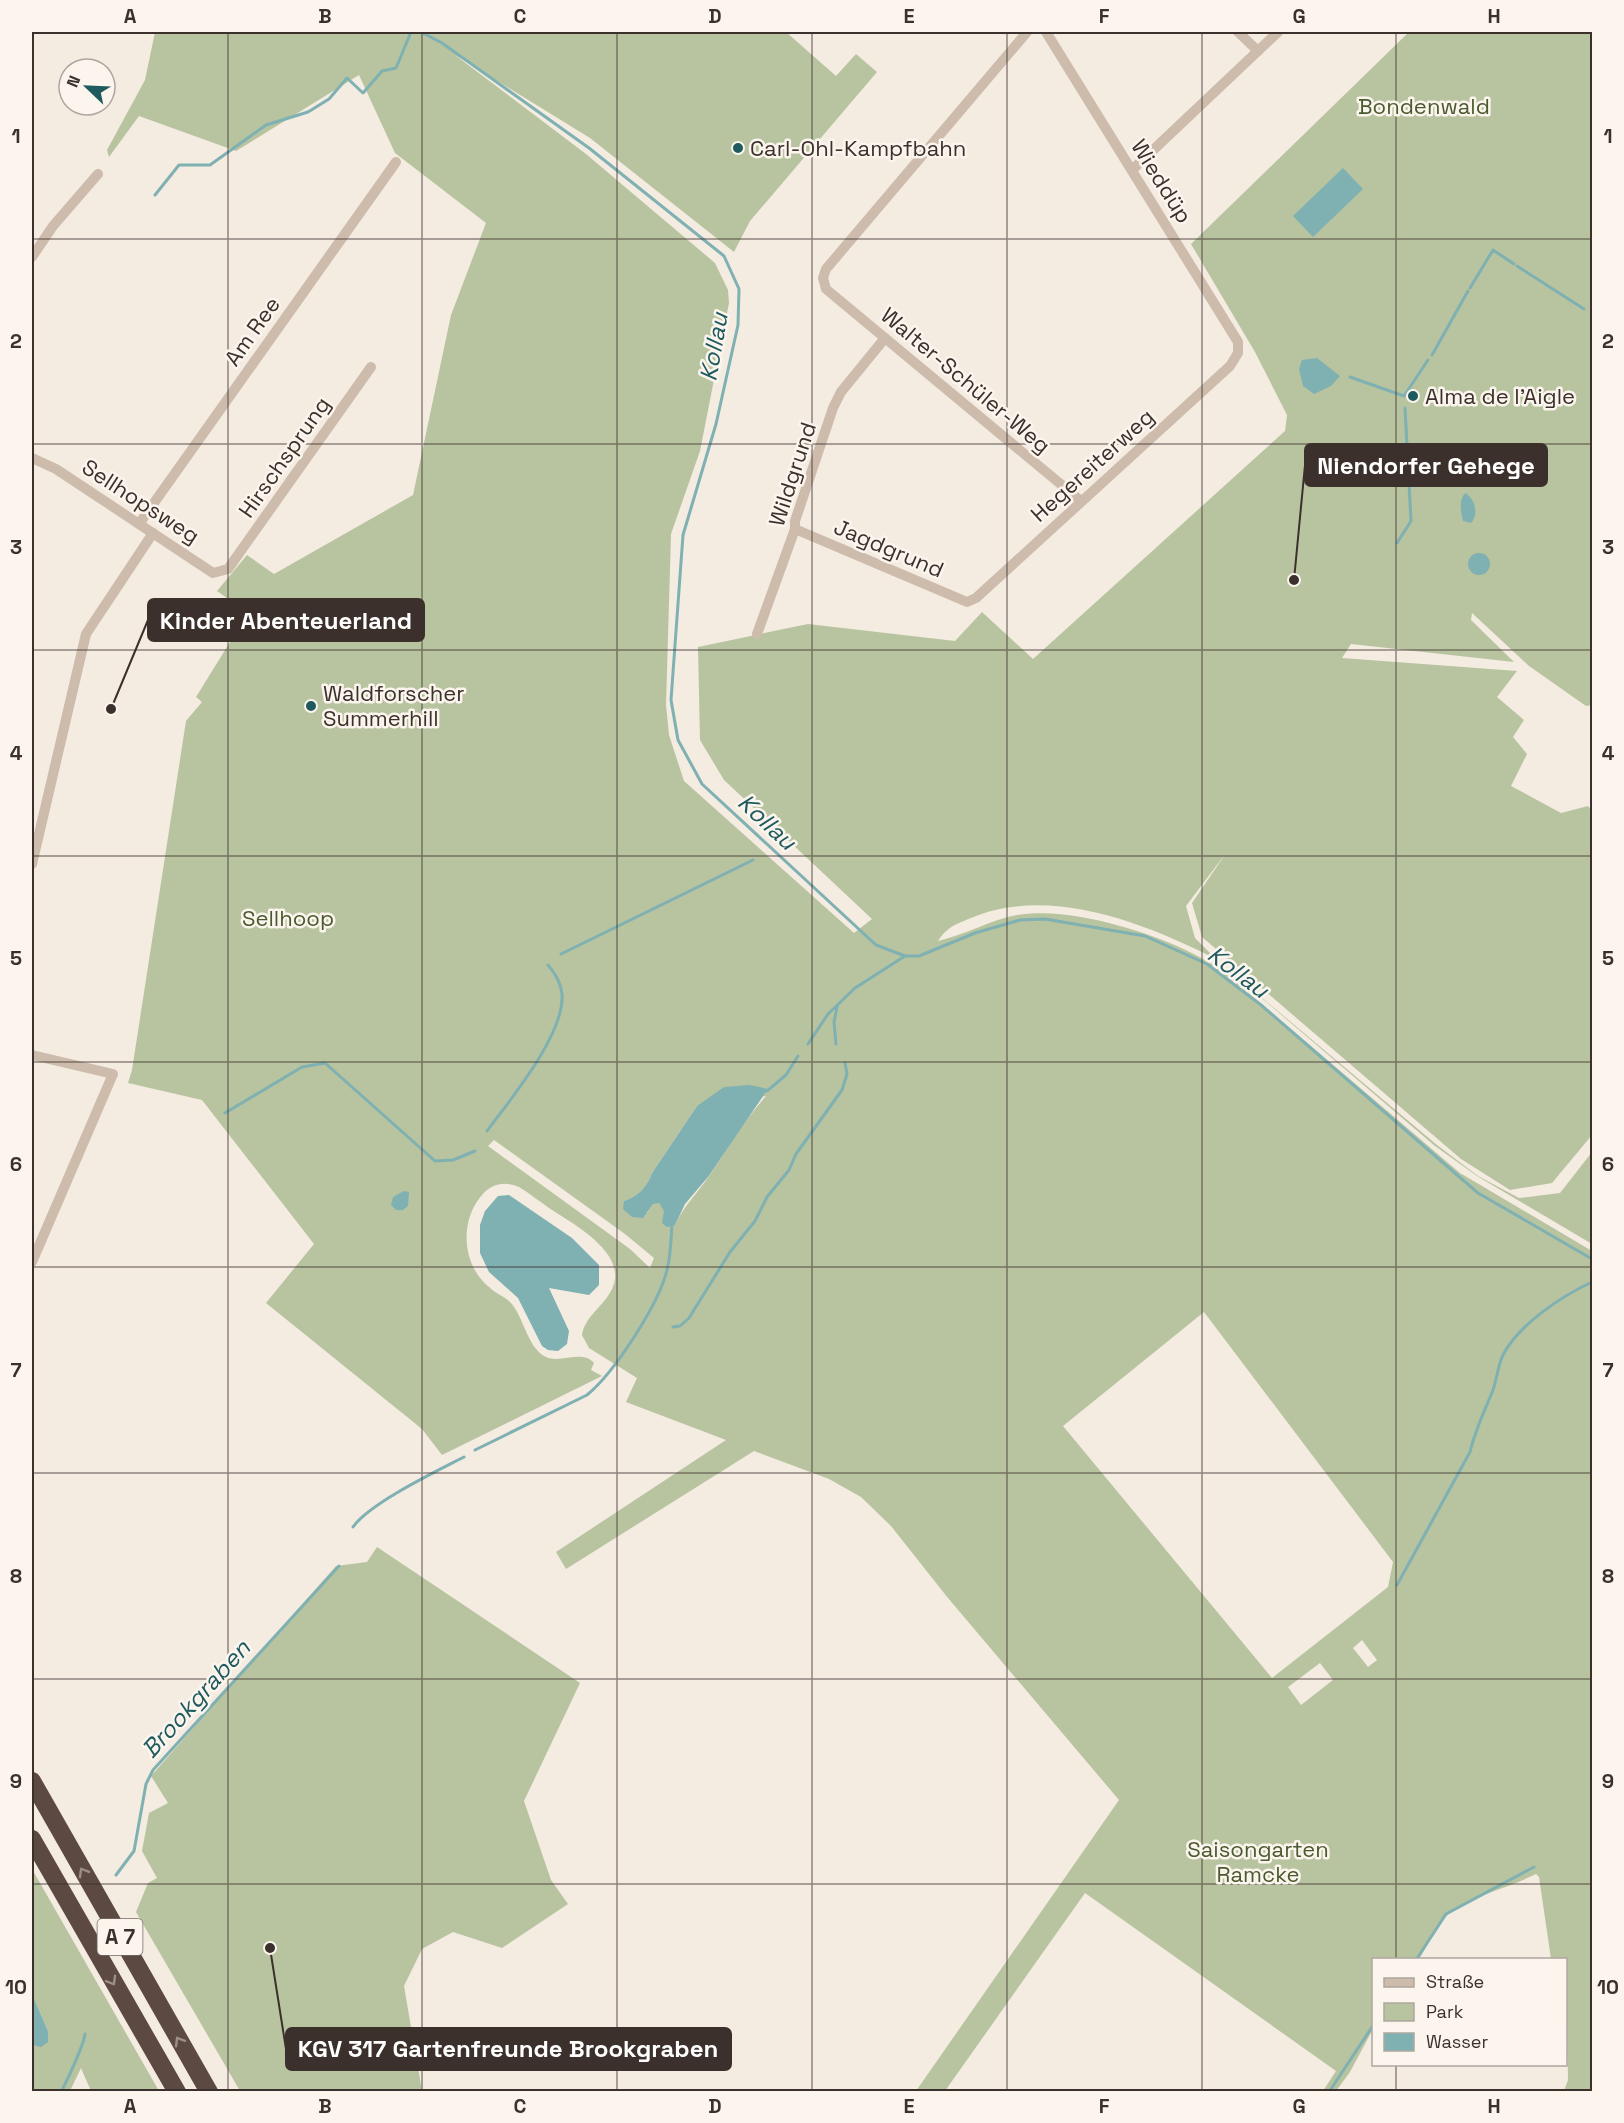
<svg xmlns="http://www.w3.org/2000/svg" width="1624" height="2123" font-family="'Space Grotesk',sans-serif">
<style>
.green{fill:#b8c4a0;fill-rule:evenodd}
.water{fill:#7fb0b2}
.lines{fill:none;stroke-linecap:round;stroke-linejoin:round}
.stream{stroke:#7fb0b2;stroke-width:3}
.minor{stroke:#cdbbac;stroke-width:10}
.motorway{stroke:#5c4a42;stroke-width:18}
.oneway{stroke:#9c8e87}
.grid{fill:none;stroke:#3b302b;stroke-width:1.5;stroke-opacity:0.55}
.poi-dot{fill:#1f5a5e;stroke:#fbf5ee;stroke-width:2}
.labels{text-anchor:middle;stroke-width:5;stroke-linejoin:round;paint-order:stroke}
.shield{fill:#fbf5ee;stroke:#756b66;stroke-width:1.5}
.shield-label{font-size:21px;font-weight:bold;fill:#3b302b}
.park-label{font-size:22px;fill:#4a5a2e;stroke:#fbf5ee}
.poi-label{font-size:22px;fill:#3b302b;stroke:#fbf5ee;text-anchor:start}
.street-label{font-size:22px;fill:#3b302b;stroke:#fbf5ee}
.water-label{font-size:24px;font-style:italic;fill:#1f5a5e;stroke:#fbf5ee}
.leader{fill:none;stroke:#3b302b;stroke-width:2}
.callout-dot{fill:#3b302b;stroke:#fbf5ee;stroke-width:2}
.callout{fill:#3b302b;stroke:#3b302b;stroke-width:2}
.callout-label{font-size:24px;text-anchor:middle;font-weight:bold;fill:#fff}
.neatline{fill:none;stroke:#3b302b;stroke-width:2}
.grid-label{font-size:20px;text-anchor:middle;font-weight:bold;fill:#3b302b}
</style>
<rect width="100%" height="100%" fill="#f4ebe1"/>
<g class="green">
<path d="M155 32H786L836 76 856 54 877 72 750 221 734 252 590 138 455 55 586 154 715 263 728 290 729 303 700 451 671 534 666 705 669 735 684 781 854 933 872 919 724 780 700 740 698 647 808 624 955 641 982 612 1033 659 1285 431 1287 415 1255 352 1191 244 1409 32H1592V705L1586 706 1529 666 1472 613 1471 620 1514 662 1351 644 1342 658 1517 671 1497 697 1524 720 1513 737 1527 754 1511 786 1561 813 1588 806 1592 811V1135L1552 1183 1510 1190 1461 1159 1202 937 1192 903 1226 853 1186 906 1195 938 1216 959 1437 1145 1478 1176 1519 1198 1560 1193 1592 1152V1244L1477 1176 1435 1146 1216 959C1144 923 1050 885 971 918 956 924 947 927 938 941 965 935 990 920 1017 915 1074 905 1176 938 1223 971L1460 1173 1592 1251V2091H1564L1568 2080 1566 1960 1551 1959 1539 1877 1536 1874C1508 1888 1476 1894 1450 1913 1437 1923 1428 1945 1419 1959L1374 1960 1373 2029 1350 2072 1336 2091H1323L1336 2071 1085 1893 945 2091H916L1119 1800 948 1598 891 1526 861 1497 829 1479 754 1451 566 1569 556 1552 726 1440 626 1402 637 1378 589 1348 582 1335C585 1316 604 1306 612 1289 629 1253 573 1224 549 1208 539 1201 529 1193 519 1187 505 1181 492 1183 482 1195 459 1221 462 1265 489 1287 497 1295 508 1297 514 1307 524 1321 529 1349 546 1357 561 1364 582 1349 594 1363L591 1370 602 1376 442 1455 422 1429 266 1303 314 1244 202 1100 128 1083 132 1070 186 721 202 702 196 697 248 613 217 591 247 555 274 574 413 495 451 315 486 223 395 153 359 75 236 151 139 116 109 157 107 150 145 80ZM766 1096C744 1121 728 1148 709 1176 697 1194 685 1204 675 1225L659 1203H653L647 1213 624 1201C638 1196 647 1187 652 1173L697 1106ZM494 1140 625 1234 654 1258 650 1268 630 1249 488 1146ZM1204 1312 1393 1562 1388 1587 1272 1678 1063 1426ZM1362 1640 1377 1660 1368 1667 1353 1648ZM1320 1663 1333 1680 1301 1705 1288 1687Z"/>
<polygon points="377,1547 580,1683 524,1801 551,1880 568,1904 502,1948 453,1932 422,1949 404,1986 422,2091 240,2091 136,1912 148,1883 157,1878 142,1851 149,1813 168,1803 151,1776 336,1566 367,1562"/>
<polygon points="32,1869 159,2091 91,2091 81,2068 70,2091 32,2091 32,2045 41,2046 48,2031 32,1994"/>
</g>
<g class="water">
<polygon points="1343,168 1363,189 1313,237 1293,216"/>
<polygon points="1317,358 1340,376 1331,386 1314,394 1303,386 1299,369 1302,360"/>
<path d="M1466 493C1475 500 1479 514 1471 523L1463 521C1461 513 1458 498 1466 493Z"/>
<circle cx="1479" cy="564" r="11"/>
<path d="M750 1085 768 1089 708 1177 685 1204 675 1225 667 1227 662 1223 664 1211 659 1203 653 1204 643 1218 632 1217 623 1209 624 1201C638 1196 647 1187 652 1173L697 1106 724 1087Z"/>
<polygon points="404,1191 409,1192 408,1206 403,1210 396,1210 391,1205 393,1197"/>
<polygon points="509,1195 572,1238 599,1265 599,1285 589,1295 549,1288 569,1331 567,1344 558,1351 548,1350 542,1346 518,1298 489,1272 480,1253 480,1225 485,1211 498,1196"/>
<polygon points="32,1994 48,2031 48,2042 41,2047 32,2045"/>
</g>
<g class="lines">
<g class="stream">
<polyline points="421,32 442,43 589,148 724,256 739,289 738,325 716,424 683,535 671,700 678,740 702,784 876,945 905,956 919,956 975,933 1020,920 1045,919 1145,936 1207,964 1261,1005 1478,1193 1592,1259"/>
<polyline points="155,195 179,165 210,165 266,125 308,112 329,99 347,78 363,93 382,71 396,68 411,32"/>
<polyline points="1517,266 1584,309"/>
<polyline points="1470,288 1493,250 1514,264"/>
<polyline points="1432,355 1468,291"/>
<polyline points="1350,377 1404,396 1428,360"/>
<polyline points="1397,543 1411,521 1405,408"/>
<polyline points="561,954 753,860"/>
<polyline points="808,1044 828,1014 855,988 905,956"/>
<polyline points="836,1044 834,1022 837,1007"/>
<polyline points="767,1091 786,1075 798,1056"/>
<polyline points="225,1113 302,1067 325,1063 435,1161 453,1160 475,1151"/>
<path d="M487 1131C510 1100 565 1034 562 994 561 983 555 973 548 965"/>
<polyline points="673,1327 680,1326 689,1318 730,1252 755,1221 767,1197 789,1170 796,1154 842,1090 847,1074 845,1063"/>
<path d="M475 1450 587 1395C614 1373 659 1304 667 1270 671 1255 671 1239 672 1223"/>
<path d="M353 1527C370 1503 437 1471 464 1457"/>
<path d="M1397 1585 1470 1452C1475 1431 1483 1414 1491 1395 1497 1382 1497 1367 1503 1355 1519 1324 1562 1296 1592 1282"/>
<polyline points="116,1875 134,1851 146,1784 153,1770 339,1566"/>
<polyline points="1416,1960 1446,1914 1534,1867"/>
<path d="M61 2092C67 2081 84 2044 85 2034"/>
<polyline points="1329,2092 1374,2024"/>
</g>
<g class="minor">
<polyline points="1027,32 826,269 823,278 826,289 1081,501"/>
<polyline points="1238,32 1258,51"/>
<polyline points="1132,170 1278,32"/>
<polyline points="32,257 53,226 98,174"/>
<polyline points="32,458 56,469 213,573 228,569 371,367"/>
<polyline points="139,524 396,162"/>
<polyline points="795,529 967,602 976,598 1230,366 1238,353 1238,342 1046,32"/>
<polyline points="757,634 795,529 795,521 833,408 841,392 885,338"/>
<polyline points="32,864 86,634 153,533"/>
<polyline points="32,1055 113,1074 32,1262"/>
</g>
<g class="motorway">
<polyline points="32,1781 209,2092"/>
<polyline points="32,1839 177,2092"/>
</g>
</g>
<defs><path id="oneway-chevron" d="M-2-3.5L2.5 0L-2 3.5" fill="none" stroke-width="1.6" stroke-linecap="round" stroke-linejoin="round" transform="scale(1.5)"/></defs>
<g class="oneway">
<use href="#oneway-chevron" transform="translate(83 1872) rotate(-120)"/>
<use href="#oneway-chevron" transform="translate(112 1981) rotate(60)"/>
<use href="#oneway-chevron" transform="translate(179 2041) rotate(-121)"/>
</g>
<path class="grid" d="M228 32V2092M422 32V2092M617 32V2092M812 32V2092M1007 32V2092M1202 32V2092M1396 32V1960M32 239H1592M32 444H1592M32 650H1592M32 856H1592M32 1062H1592M32 1267H1592M32 1473H1592M32 1679H1592M32 1884H1592M1396 2064V2092"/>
<g class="poi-dot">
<circle cx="738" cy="148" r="6"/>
<circle cx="1413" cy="396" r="6"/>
<circle cx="311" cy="706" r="6"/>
</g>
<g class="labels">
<rect class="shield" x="97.5" y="1919" width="45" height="36" rx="4.5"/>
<g class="shield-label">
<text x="120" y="1944">A 7</text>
</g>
<g class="park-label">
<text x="1424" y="114">Bondenwald</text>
<text x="288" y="926">Sellhoop</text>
<text x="1258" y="1857">Saisongarten<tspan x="1258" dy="25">Ramcke</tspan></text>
</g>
<g class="poi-label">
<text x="750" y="156">Carl-Ohl-Kampfbahn</text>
<text x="1425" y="404">Alma de l'Aigle</text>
<text x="323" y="701">Waldforscher<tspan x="323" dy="25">Summerhill</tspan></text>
</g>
<g class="street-label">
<text transform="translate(1162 181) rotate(58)" y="8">Wieddüp</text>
<text transform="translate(252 331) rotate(-55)" y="8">Am Ree</text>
<text transform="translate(966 380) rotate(40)" y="8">Walter-Schüler-Weg</text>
<text transform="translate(284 457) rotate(-55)" y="8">Hirschsprung</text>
<text transform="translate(1092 465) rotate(-42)" y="8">Hegereiterweg</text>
<text transform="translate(792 474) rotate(-72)" y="8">Wildgrund</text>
<text transform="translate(141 501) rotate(33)" y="8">Sellhopsweg</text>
<text transform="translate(889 548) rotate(23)" y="8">Jagdgrund</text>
</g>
<g class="water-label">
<text transform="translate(714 347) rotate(-80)" y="8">Kollau</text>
<text transform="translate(767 822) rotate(43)" y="8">Kollau</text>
<text transform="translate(1238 972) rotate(37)" y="8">Kollau</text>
<text transform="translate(196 1699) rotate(-48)" y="8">Brookgraben</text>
</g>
</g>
<path class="leader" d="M1294 580L1305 465M111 709L148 620M270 1948L286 2049"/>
<g class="callout-dot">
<circle cx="1294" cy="580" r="6"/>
<circle cx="111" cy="709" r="6"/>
<circle cx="270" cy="1948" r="6"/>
</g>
<g class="callout">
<rect x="1305" y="444" width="242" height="42" rx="6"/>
<rect x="148" y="599" width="276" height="42" rx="6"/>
<rect x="286" y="2028" width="445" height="42" rx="6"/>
</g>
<g class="callout-label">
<text x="1426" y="474">Niendorfer Gehege</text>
<text x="286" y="629">Kinder Abenteuerland</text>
<text x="508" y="2057">KGV 317 Gartenfreunde Brookgraben</text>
</g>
<rect width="1624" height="2123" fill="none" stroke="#fbf5ee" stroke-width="66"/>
<rect x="1372" y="1958" width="195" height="108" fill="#fbf5ee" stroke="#aea6a0" stroke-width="1.5"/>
<rect x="1384" y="1978" width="30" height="9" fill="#cdbbac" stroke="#aea6a0" stroke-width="1.5"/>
<text x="1426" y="1988" font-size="18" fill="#3b302b">Straße</text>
<rect x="1384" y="2003" width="30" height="18" fill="#b8c4a0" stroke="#aea6a0" stroke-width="1.5"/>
<text x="1426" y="2018" font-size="18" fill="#3b302b">Park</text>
<rect x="1384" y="2033" width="30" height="18" fill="#7fb0b2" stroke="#aea6a0" stroke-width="1.5"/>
<text x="1426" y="2048" font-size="18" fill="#3b302b">Wasser</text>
<g transform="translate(87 87) rotate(293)"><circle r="28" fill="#fbf5ee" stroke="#aea6a0" stroke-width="1.5"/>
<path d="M0-4.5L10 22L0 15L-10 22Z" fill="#1f5a5e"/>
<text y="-9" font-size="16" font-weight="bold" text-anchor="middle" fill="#3b302b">N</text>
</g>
<rect x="33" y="33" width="1558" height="2057" class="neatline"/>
<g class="grid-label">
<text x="130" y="23">A</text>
<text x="325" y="23">B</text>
<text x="520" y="23">C</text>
<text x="715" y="23">D</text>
<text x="909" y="23">E</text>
<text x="1104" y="23">F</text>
<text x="1299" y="23">G</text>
<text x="1494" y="23">H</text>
<text x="16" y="143">1</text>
<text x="1608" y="143">1</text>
<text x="16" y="348">2</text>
<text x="1608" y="348">2</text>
<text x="16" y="554">3</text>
<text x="1608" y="554">3</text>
<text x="16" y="760">4</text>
<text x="1608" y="760">4</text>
<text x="16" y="965">5</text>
<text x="1608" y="965">5</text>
<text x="16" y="1171">6</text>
<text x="1608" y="1171">6</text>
<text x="16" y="1377">7</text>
<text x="1608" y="1377">7</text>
<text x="16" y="1583">8</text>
<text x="1608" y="1583">8</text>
<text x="16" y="1788">9</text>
<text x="1608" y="1788">9</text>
<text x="16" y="1994">10</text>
<text x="1608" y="1994">10</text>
<text x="130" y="2113">A</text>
<text x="325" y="2113">B</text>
<text x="520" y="2113">C</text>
<text x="715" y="2113">D</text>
<text x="909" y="2113">E</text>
<text x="1104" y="2113">F</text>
<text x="1299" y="2113">G</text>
<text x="1494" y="2113">H</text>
</g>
</svg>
